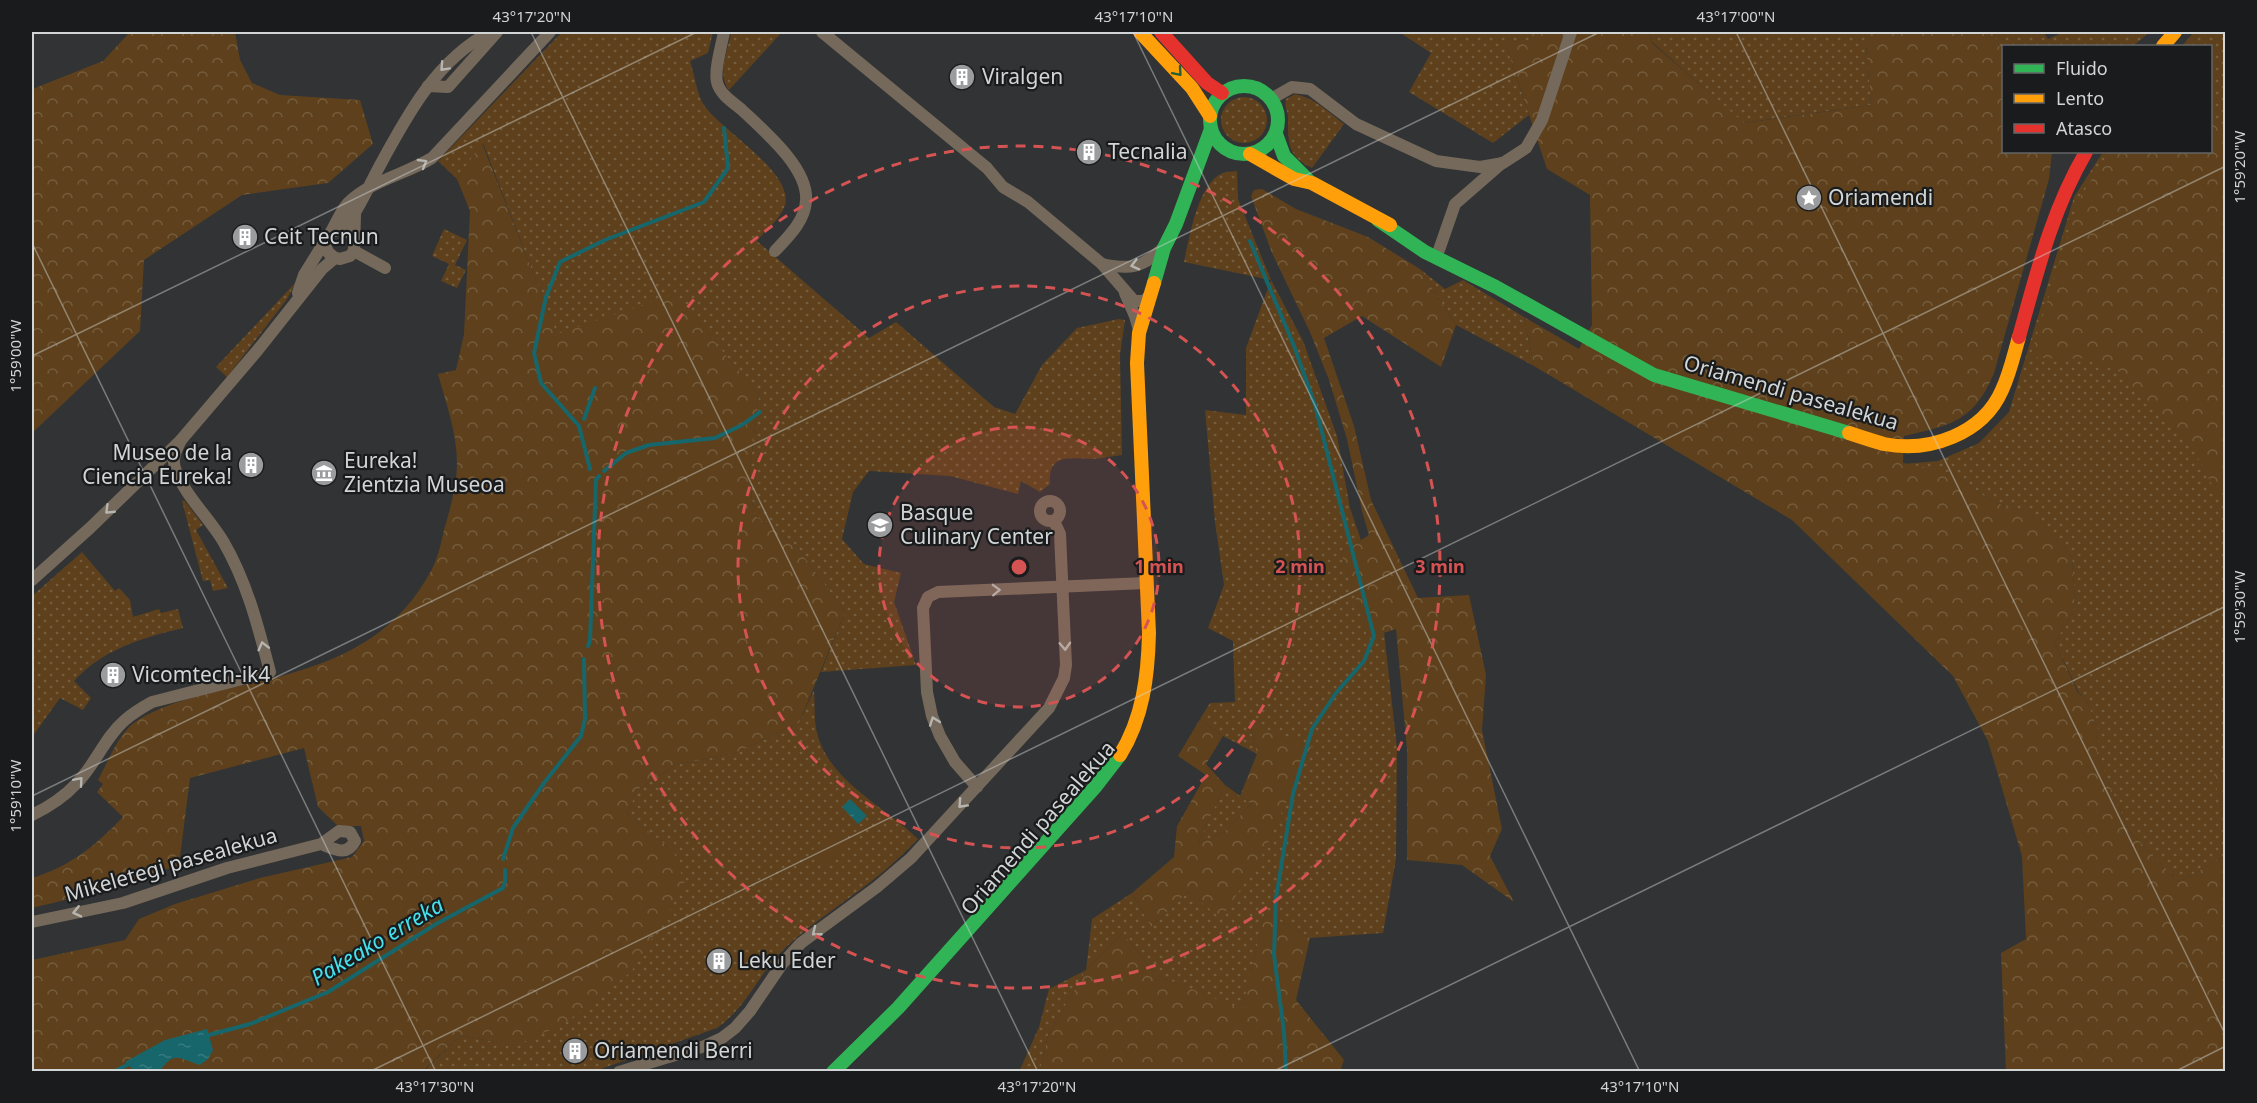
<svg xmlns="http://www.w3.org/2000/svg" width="2257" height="1103" font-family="'Noto Sans',sans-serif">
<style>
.grass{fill:url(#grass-dots)}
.forest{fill:url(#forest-crowns)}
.garden{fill:#5e411c}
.water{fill:url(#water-ripples)}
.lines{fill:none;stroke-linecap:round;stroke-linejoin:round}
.stream{stroke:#16666b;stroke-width:4}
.street{stroke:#75695b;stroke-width:12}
.fast{stroke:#30b455;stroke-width:14}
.slow{stroke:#ff9f0a;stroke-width:14}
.jam{stroke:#e5322d;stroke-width:14}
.oneway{stroke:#b6b5b0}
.oneway2{stroke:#236036}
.ticks{fill:none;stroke:#d2d5d5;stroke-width:1.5;stroke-opacity:0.45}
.ring{fill:none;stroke:#d55353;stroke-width:3;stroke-dasharray:10 8}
.labels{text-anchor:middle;stroke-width:4.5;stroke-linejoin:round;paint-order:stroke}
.poi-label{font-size:21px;fill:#d2d5d5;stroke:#191b1c;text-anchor:start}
.street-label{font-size:21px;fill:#d2d5d5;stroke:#191b1c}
.water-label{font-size:22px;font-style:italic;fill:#45e1ec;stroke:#191b1c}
.centre{fill:#d55353;stroke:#191b1c;stroke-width:3}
.ring-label{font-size:18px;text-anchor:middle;font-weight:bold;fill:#d55353;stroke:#191b1c;stroke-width:4.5;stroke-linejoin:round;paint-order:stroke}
.neatline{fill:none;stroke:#d2d5d5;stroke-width:2}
.ticks-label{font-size:15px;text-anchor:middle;fill:#d2d5d5}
</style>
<defs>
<pattern id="grass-dots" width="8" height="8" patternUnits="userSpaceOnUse" patternTransform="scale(1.5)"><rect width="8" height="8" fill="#5e411c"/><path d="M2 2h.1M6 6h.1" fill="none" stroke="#745c3c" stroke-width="1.8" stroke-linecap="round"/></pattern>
<pattern id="forest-crowns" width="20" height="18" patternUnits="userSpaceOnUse" patternTransform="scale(1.5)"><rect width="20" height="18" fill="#5e411c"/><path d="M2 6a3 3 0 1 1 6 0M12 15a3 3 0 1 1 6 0" fill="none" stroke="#745c3c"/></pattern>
<pattern id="water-ripples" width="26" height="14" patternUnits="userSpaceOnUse" patternTransform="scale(1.5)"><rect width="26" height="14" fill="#16666b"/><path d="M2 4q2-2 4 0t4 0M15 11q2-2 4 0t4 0" fill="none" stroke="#377b7f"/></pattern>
</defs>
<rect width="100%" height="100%" fill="#313334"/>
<g class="grass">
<path d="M562 32H713L708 53 690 61C694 72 697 95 704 105 720 130 794 172 785 205 781 219 765 230 757 241L869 338 896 322 994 407 1015 414 1042 365 1077 328 1119 319 1125 320 1120 355 1122 455C1113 456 1103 458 1094 459 1071 459 1048 452 1050 484L1040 492 1021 481 1018 494 950 476 869 471 853 492 842 539 864 564 901 573 894 602 916 665 821 672 845 612 796 546 754 515 749 475 759 395 675 295 557 335 483 143 457 179 438 161Z"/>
<path d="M736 32H782L729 90C717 75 727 52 731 34H734Z"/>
<polygon points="1399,32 1528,32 1531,41 1505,42 1529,115 1493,143 1409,92 1431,53"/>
<polygon points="1649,32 1865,32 1871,105 1743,123 1652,42"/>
<polygon points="1992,32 2043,32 2048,39 2064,32 2150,32 2133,46 2004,46 2003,53"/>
<polygon points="2194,32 2225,32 2225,779 2212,761 2225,830 2225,856 2179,882 2129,831 2097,755 2098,730 2086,699 2079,693 2055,643 2075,607 2072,557 2030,511 2009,508 1990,500 1951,473 1903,464 1938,461 1979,443 2009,412 2074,197 2103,152 2210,152 2210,46 2182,46"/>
<path d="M1295 94C1315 98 1328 112 1344 124L1312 168C1287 156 1288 142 1288 118 1288 111 1284 106 1286 99Z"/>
<circle cx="1244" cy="120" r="23"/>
<path d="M1237 171 1238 199 1271 280 1303 341 1337 436 1350 508 1361 540 1341 553 1368 637 1384 632 1397 748 1396 859 1383 933 1310 938 1265 913 1242 1010 1156 975 1123 933 1086 970 1048 1035 1040 1071 1019 1072 1039 1027 1049 989 1086 970 1092 919 1132 893 1151 927 1188 892 1221 917 1312 747 1250 725 1257 754 1223 736 1200 719 1210 703 1235 702 1233 641 1208 628 1224 585 1215 522 1205 410 1246 415V348L1271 280 1184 262C1189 239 1198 182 1223 173 1227 171 1233 172 1237 171Z"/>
<polygon points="444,229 467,240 455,265 466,270 457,288 441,281 449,264 432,256"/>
<polygon points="1420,269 1445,289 1463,280 1524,317 1534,366 1456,325"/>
<polygon points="296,282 287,299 227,377 216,367"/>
<polygon points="184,500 203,525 196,530 228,588 213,591 210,580 203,581 182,501"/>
<path d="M82 552 115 591 119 588 130 600 133 617 159 609 161 613 178 609 183 628C142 638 103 649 74 681L91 698 83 710 60 698 32 737V596Z"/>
<path d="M814 690C815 703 814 716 816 728 825 779 884 806 918 839 907 850 896 861 884 871 852 898 816 919 785 948 758 974 749 1005 717 1028L595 1071 423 1072 461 1035 515 1046 674 852 627 814 637 790 676 765 738 752 799 723Z"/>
<polygon points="1225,785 1251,804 1225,832 1198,843"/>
</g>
<g class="forest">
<polygon points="130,32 235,32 240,60 252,83 280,95 360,100 373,144 328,183 242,195 144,260 140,331 32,433 32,92 35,88 103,61"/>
<path d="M1528 32H1649L1652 43 1744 123 1871 105 1865 32H1992L2003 53 2004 152H2052L2049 179 1994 373C1974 421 1952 425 1904 436L1903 463 1951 473 1990 500 2009 508 2030 510 2072 557 2075 607 2055 643 2078 693 2086 699 2098 730 2097 755 2129 831 2179 882 2225 856V1071H2006L2001 953 2026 939 2022 856 1988 741 1953 676 1792 520 1534 366 1524 317 1579 349 1592 325 1590 195 1547 169 1505 42 1530 40Z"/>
<polygon points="2211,121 2226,125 2225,510 2194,450 2118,371 2091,362 2088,358 2061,359 2030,357 2079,199 2109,152 2210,152"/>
<path d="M482 143 557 334 675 294 759 395 749 475 754 515 796 546 845 612 799 723 738 752 676 765 637 790 627 814 674 852 685 885 631 972 565 1023 515 1046 461 1035 423 1071H32V960L125 940 139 919 175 904 260 878 352 857 364 841 361 826H338L318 807 304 748 190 778 179 865 98 892 32 908V878C71 866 95 846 123 817L97 792 103 784 98 780C108 762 117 736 134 723 169 697 242 687 285 675 350 657 400 630 432 569 438 558 441 543 444 530 450 510 457 484 457 463 457 433 446 403 438 374L456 370 464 334 470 211 457 179Z"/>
<polygon points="1262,189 1296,209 1368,237 1420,269 1456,325 1441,367 1362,316 1324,338 1354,426 1371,500 1418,598 1469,595 1486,675 1482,730 1502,829 1490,856 1514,902 1462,865 1407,860 1407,749 1396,629 1368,638 1341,553 1369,535 1362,511 1347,439 1329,380 1310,332 1272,253 1251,196 1254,190"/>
<polygon points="1200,719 1223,736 1206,764 1225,785 1198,843 1225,832 1251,804 1240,796 1257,754 1250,724 1312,746 1260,860 1221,918 1188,892 1151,927 1132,893 1174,857 1177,826 1206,775 1178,756"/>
<polygon points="2211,759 2225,779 2225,830"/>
<polygon points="1265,913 1310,938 1296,1000 1344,1060 1340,1071 1040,1071 1048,1035 1086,970 1123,933 1156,975 1242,1009"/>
</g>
<polygon class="garden" points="839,828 852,843 823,867 810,852"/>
<g class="water">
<polygon points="850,799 867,816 858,824 842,807"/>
<path d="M207 1029 213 1050 208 1059 200 1065C180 1059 174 1050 160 1071L136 1072 125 1062 165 1040Z"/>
</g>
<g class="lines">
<g class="stream">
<polyline points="1250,241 1294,346 1315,405 1374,636 1364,661 1336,693 1312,729 1293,794 1276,898 1274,955 1284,1032 1286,1072"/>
<polyline points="584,419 595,388"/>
<polyline points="590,469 579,426 541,383 534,353 546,297 560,262 605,240 704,202 728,168 724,128"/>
<polyline points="604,471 626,453 649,445 715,438 742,425 760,412"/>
<polyline points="588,646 590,641 596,480 599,476"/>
<polyline points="503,859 513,828 544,783 581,736 585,719 584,659"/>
<polyline points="205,1036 250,1024 328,992 436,924 503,888 505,881 505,870"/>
<polyline points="113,1072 131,1063"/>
</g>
<g class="street">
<path d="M724 32C722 44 714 70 717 82 719 93 732 102 741 109 763 130 809 168 806 201 805 221 788 237 775 251"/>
<polyline points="822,32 987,168 1003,187 1028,202 1102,264 1134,301 1144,301 1151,294"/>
<polyline points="428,86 448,87 497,32"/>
<polyline points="1271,99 1292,87 1310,89 1356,124 1436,161 1480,167 1503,163 1526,148 1542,120 1571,32"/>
<path d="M344 229C358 211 367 190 378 169 406 117 436 60 490 32"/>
<path d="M331 232C336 223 341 211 348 203 372 180 404 175 432 158L550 32"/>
<path d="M354 236 344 229 331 232 325 241C325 251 330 257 340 259L350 256 354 251 355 215"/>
<polyline points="1439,250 1455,204 1502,163"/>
<polyline points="354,251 385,268"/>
<path d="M1102 264C1130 270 1142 268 1163 248"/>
<polyline points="298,293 304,275 325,241"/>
<polyline points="1125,293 1135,316 1139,330"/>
<circle cx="1050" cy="511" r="10"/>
<polyline points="32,580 90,528 181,440 257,351 322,269 335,258"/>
<polyline points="977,787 955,762 940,736 932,716 927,692 923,608 928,597 938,592 1146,583"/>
<path d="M32 815C49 807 64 797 77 783 95 765 105 737 125 720 133 713 143 707 152 702L270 672C258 626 247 582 223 541 209 518 185 495 176 471 171 460 176 450 181 440"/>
<path d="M32 922 123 903 227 868 321 844 339 831 350 832 355 841C347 857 334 849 321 844"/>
<polyline points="619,1072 705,1046 722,1038 735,1028 750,1011 782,964 801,943 877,887 911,858 1049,708 1064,678 1066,665 1060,534 1054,521"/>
</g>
<g class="fast">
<circle cx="1244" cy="120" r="34"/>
<polyline points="1276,134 1284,156 1308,180"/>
<polyline points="1378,220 1425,252 1496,287 1654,375 1849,433"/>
<polyline points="1154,283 1164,248 1176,224 1211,129"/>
<polyline points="833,1072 898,1008 1096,786 1120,755"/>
</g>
<g class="slow">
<polyline points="1140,32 1192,88 1210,116"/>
<polyline points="2163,46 2175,32"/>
<polyline points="1250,154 1294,179 1312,183 1390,225"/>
<path d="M1849 433C1861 437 1873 441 1884 444 1929 453 1983 434 2002 390 2010 373 2014 354 2019 337"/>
<path d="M1120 755C1143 718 1148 676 1149 633L1137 363 1139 333 1154 283"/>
</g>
<g class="jam">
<polyline points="1161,32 1207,83 1222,93"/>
<path d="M2019 337C2037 272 2052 210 2086 152"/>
</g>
</g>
<defs><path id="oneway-chevron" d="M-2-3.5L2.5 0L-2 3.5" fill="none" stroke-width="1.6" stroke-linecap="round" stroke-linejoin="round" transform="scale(1.5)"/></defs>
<g class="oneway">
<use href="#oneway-chevron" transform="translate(444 67) rotate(133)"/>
<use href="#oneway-chevron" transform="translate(423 163) rotate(-30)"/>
<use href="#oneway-chevron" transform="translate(1135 265) rotate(165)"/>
<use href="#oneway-chevron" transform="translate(109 510) rotate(136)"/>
<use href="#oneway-chevron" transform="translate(996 590) rotate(-2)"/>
<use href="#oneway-chevron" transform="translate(263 646) rotate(-104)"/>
<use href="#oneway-chevron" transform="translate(1065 646) rotate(87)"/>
<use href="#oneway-chevron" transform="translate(934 721) rotate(-110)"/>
<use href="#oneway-chevron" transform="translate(79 781) rotate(-49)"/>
<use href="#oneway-chevron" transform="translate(962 804) rotate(133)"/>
<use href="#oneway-chevron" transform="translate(77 912) rotate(167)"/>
<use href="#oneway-chevron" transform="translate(816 932) rotate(141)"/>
</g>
<use class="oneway2" href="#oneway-chevron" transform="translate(1178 72) rotate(49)"/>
<path class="ticks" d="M531 32 1038 1072M1133 32 1640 1072M1736 32 2226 1036M32 243 436 1072M32 356 697 32M32 796 1600 32M369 1072 2226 166M1272 1072 2226 606M2174 1072 2226 1046"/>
<circle cx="1019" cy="567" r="140" fill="#d55353" fill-opacity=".12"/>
<g class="ring">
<circle cx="1019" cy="567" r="140"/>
<circle cx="1019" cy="567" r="281"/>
<circle cx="1019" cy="567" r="421"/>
</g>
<defs>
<g id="building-disc" transform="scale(1.35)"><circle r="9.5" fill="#9a9c9d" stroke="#191b1c"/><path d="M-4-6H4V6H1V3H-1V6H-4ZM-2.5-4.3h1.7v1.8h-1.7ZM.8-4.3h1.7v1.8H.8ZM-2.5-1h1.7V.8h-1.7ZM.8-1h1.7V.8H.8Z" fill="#fff"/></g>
<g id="sight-disc" transform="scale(1.35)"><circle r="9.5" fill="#9a9c9d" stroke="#191b1c"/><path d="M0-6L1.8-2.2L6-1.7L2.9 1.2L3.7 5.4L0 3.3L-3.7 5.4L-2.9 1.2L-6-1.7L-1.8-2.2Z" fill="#fff"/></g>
<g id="museum-disc" transform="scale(1.35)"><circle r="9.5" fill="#9a9c9d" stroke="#191b1c"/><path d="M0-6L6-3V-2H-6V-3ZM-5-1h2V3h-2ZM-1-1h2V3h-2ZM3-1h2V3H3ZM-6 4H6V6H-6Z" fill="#fff"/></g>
<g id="university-disc" transform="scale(1.35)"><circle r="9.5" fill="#9a9c9d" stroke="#191b1c"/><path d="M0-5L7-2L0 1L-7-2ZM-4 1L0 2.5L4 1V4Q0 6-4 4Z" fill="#fff"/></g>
</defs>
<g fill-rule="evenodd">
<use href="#building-disc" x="962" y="77"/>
<use href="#building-disc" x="1089" y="152"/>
<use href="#sight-disc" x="1809" y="198"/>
<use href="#building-disc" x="245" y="237"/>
<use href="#building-disc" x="251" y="465"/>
<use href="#museum-disc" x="324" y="473"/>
<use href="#university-disc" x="880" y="525"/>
<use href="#building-disc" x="113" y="675"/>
<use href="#building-disc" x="719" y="961"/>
<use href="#building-disc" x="575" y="1051"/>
</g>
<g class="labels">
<g class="poi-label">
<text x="982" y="84">Viralgen</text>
<text x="1108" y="159">Tecnalia</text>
<text x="1828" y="205">Oriamendi</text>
<text x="264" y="244">Ceit Tecnun</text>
<text x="232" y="460" text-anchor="end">Museo de la<tspan x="232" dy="24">Ciencia Eureka!</tspan></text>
<text x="344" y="468">Eureka!<tspan x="344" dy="24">Zientzia Museoa</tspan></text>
<text x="900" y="520">Basque<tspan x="900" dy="24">Culinary Center</tspan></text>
<text x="132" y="682">Vicomtech-ik4</text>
<text x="738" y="968">Leku Eder</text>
<text x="594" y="1058">Oriamendi Berri</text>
</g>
<g class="street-label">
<text transform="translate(1791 393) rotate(16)" y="7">Oriamendi pasealekua</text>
<text transform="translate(1038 828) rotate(-49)" y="7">Oriamendi pasealekua</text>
<text transform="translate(171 865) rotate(-16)" y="7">Mikeletegi pasealekua</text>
</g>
<g class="water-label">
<text transform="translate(377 941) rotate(-31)" y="8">Pakeako erreka</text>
</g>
</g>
<circle cx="1019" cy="567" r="9" class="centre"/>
<g class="ring-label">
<text x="1159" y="573">1 min</text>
<text x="1300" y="573">2 min</text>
<text x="1440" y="573">3 min</text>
</g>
<rect width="2257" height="1103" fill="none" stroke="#191b1c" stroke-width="66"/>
<rect x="2002" y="45" width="210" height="108" fill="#191b1c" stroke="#636566" stroke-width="1.5"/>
<rect x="2014" y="64" width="30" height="9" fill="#30b455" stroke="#636566" stroke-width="1.5"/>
<text x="2056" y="75" font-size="18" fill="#d2d5d5">Fluido</text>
<rect x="2014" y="94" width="30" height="9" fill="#ff9f0a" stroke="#636566" stroke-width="1.5"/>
<text x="2056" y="105" font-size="18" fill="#d2d5d5">Lento</text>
<rect x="2014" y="124" width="30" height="9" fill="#e5322d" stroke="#636566" stroke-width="1.5"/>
<text x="2056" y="135" font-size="18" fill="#d2d5d5">Atasco</text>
<rect x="33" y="33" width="2191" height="1037" class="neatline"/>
<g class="ticks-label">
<text x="532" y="22">43°17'20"N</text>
<text x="1134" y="22">43°17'10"N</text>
<text x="1736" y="22">43°17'00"N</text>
<text transform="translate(2240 167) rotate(-90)" y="5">1°59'20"W</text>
<text transform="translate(16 356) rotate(-90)" y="5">1°59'00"W</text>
<text transform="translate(2240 607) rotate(-90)" y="5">1°59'30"W</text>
<text transform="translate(16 796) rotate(-90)" y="5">1°59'10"W</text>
<text x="435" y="1092">43°17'30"N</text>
<text x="1037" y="1092">43°17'20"N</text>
<text x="1640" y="1092">43°17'10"N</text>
</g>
</svg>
